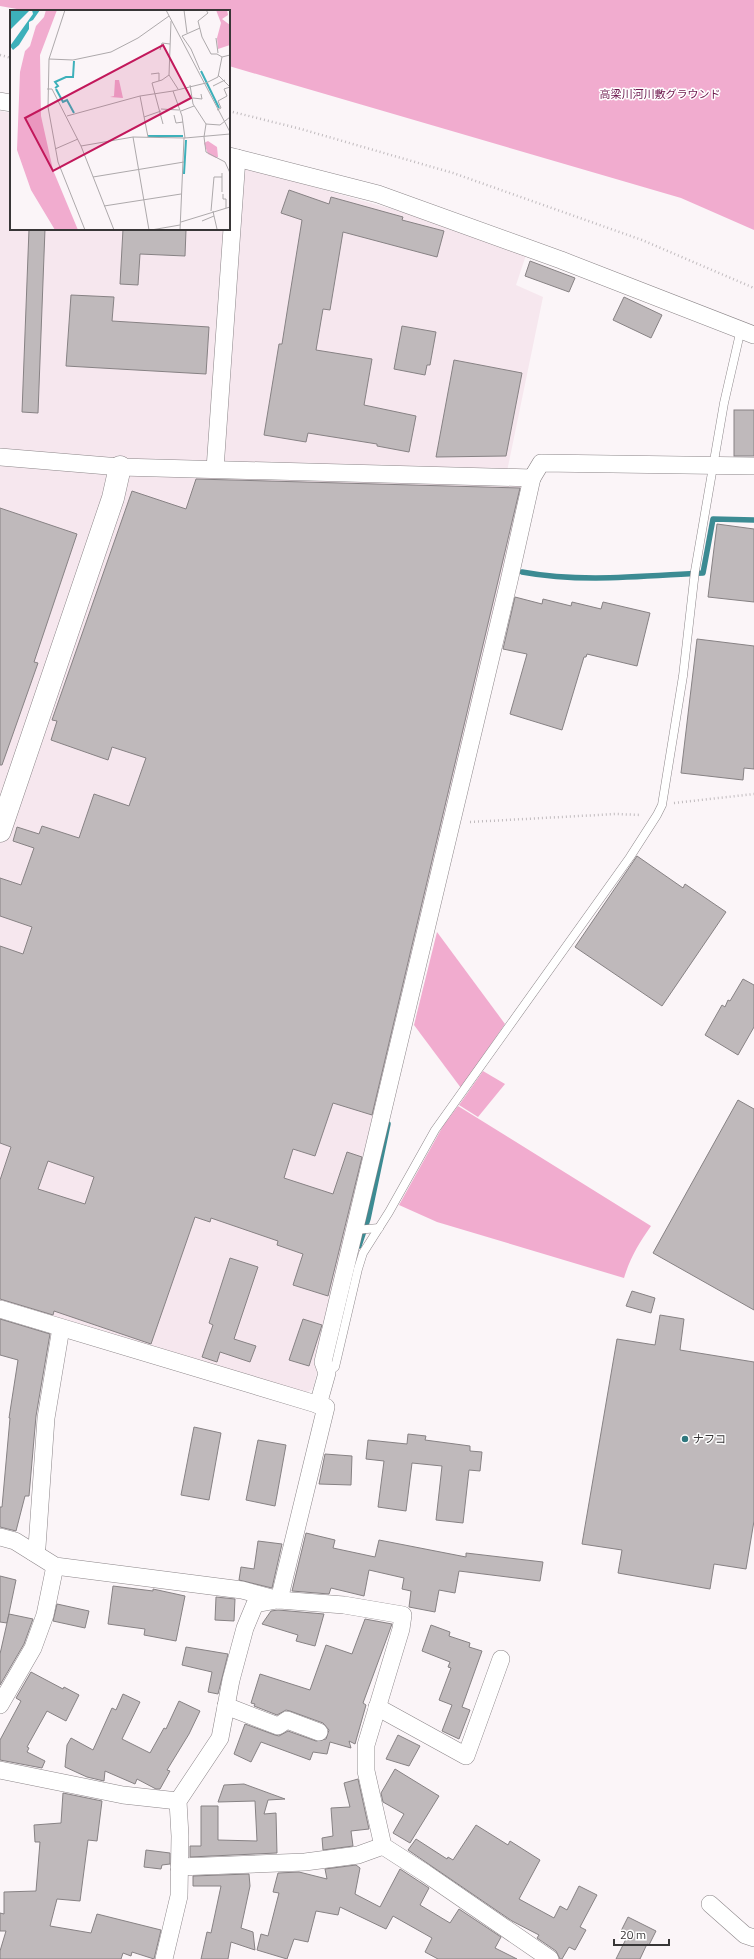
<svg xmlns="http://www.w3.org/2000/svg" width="754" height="1959" font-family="'Titillium Web','Noto Sans JP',sans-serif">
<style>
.built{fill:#f6e7ee}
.green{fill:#f1accf}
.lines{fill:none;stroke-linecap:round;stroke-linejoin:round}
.stream{stroke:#3c8b93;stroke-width:5.5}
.building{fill:#bfb9bb;stroke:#878284;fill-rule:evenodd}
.lane-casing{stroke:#8c8689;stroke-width:9}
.street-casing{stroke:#8c8689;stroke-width:18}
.secondary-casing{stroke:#8c8689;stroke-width:23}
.path{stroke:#c0bbbe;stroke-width:2.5;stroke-dasharray:1 3;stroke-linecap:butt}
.lane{stroke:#fff;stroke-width:8}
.street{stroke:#fff;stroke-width:17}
.secondary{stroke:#fff;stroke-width:22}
.poi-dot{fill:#2f787e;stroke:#fff;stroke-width:1.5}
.labels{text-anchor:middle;stroke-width:3;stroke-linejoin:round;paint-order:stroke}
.park-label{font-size:11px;fill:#6c164c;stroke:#fff}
.poi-label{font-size:11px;fill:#383637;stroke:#fff;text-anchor:start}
.inset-river{fill:none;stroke:#3db0ba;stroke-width:2}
.inset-road{fill:none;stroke:#ada9ab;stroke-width:1}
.view{fill:#c2185b;fill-opacity:0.15;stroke:#c2185b;stroke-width:2}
.inset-edge{fill:none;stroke:#383637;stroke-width:2}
</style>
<rect width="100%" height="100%" fill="#fbf5f8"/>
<polygon class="built" points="0,111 11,113 11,229 229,229 229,163 427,219 526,255 516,285 543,297 505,481 518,482 526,492 313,1389 303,1394 0,1306"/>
<g class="green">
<polygon points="0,0 754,0 754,230 681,198 229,66 229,11 28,11 0,6"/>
<polygon points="437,932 505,1024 461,1088 414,1025"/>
<polygon points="483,1071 505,1084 478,1117 459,1105"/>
<path d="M458 1106 651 1226C639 1243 630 1258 624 1278L437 1222 399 1205 443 1126Z"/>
</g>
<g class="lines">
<g class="stream">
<path d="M522 572C581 583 643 576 703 573L713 519 754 520"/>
<polyline points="359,1246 368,1219 388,1124"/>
</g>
</g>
<g class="building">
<polygon points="289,190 329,204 331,197 403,217 402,220 444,231 437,257 343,232 330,310 323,309 316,350 372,359 364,405 416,416 409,452 377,446 377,444 308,433 306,442 264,435 279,344 282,344 288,306 302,220 281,213"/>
<polygon points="29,229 45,229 38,413 22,412"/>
<polygon points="123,229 186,230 185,256 140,254 138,285 120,284"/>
<polygon points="530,261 575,278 569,292 525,276"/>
<polygon points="71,295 114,297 112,321 209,327 206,374 66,366"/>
<polygon points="624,297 662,315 651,338 613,320"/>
<polygon points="402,326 436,332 430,365 427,365 425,375 394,369"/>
<polygon points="454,360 522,373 506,456 436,457"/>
<rect x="734" y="410" width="20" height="46"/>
<path d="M196 479 520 488 372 1115 333 1103 315 1156 293 1149 284 1178 333 1194 347 1152 362 1157 328 1296 293 1285 303 1254 277 1245 278 1241 211 1218 210 1222 195 1217 151 1344 54 1311 53 1315 0 1299V1180L11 1147 0 1143V946L23 954 32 927 0 916V878L21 885 34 848 13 841 17 827 39 834 42 826 79 838 94 794 129 806 146 758 112 747 108 760 51 740 57 721 52 720 132 491 186 509ZM48 1161 94 1177 85 1204 38 1189Z"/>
<polygon points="0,508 77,534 34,662 38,663 2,765 0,765"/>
<polygon points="717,524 754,529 754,602 708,597"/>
<polygon points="515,597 542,604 543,599 571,606 572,602 601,609 603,602 650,613 637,666 587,654 586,657 584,657 562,730 510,714 527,654 503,649"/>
<polygon points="697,639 754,646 754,769 744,768 743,780 681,773"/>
<polygon points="637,856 683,888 685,884 726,912 662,1006 575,947"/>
<polygon points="743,979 754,985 754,1027 738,1055 705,1035 722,1005 725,1007 728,1000 730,1001"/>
<polygon points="738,1100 754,1109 754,1310 653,1253"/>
<polygon points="230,1258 258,1267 234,1339 256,1346 250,1362 220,1352 217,1362 202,1357 213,1325 209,1323"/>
<polygon points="632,1291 655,1298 651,1313 626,1306"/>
<polygon points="660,1315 684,1319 680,1350 754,1362 754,1521 746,1569 714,1564 710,1589 618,1573 622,1550 582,1544 617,1339 655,1345"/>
<polygon points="0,1319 50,1334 36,1416 29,1496 25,1496 16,1531 0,1527 0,1507 2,1507 10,1418 9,1418 18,1360 0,1355"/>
<polygon points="303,1319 322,1325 309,1366 289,1360"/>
<polygon points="194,1427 221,1433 209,1500 181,1495"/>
<polygon points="408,1434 426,1436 425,1440 470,1446 470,1451 482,1452 480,1471 469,1470 463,1523 436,1520 442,1466 412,1463 406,1511 378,1507 384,1461 366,1459 368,1440 407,1444"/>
<polygon points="258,1440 286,1445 275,1506 246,1500"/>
<polygon points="325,1454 352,1456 351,1485 319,1484"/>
<polygon points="306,1533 335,1540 333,1548 375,1557 379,1540 466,1557 466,1553 543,1562 540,1581 459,1571 455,1593 439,1590 435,1612 409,1607 411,1591 402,1589 404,1578 369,1570 364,1596 331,1588 329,1594 292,1591"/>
<polygon points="258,1541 282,1544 272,1588 239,1580 241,1567 254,1569"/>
<polygon points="0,1576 16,1580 7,1623 0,1622"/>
<polygon points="113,1586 153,1591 153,1589 185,1596 176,1641 144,1635 145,1629 108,1624"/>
<polygon points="216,1597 235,1599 234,1621 215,1620"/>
<polygon points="57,1604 89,1611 85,1628 53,1621"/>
<polygon points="278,1610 324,1614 315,1646 296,1641 298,1635 262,1624 271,1611"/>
<polygon points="9,1614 33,1619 24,1644 0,1685 0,1654"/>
<polygon points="365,1619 392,1624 363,1703 366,1705 355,1744 349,1741 351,1748 330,1742 327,1754 313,1752 310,1760 261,1742 251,1762 234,1754 245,1724 275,1735 279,1736 288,1731 316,1741 326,1739 329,1730 323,1723 290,1711 286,1710 277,1715 254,1706 255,1704 251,1703 260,1674 310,1690 326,1645 352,1654"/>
<polygon points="431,1625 450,1632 449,1636 470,1643 469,1647 482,1651 462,1707 470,1710 459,1739 442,1731 452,1705 439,1700 451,1668 448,1667 450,1662 422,1651"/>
<polygon points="186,1647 228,1654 218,1694 208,1692 212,1672 182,1665"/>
<polygon points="31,1672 63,1689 64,1687 79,1695 66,1721 47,1711 27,1747 29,1748 27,1752 45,1761 42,1768 0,1760 0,1740 21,1701 16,1698"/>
<polygon points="123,1694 140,1702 122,1739 150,1753 164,1728 166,1729 179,1701 200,1711 189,1734 167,1770 170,1771 160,1789 156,1789 137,1779 135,1784 105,1771 104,1781 87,1777 65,1767 67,1745 71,1738 93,1750 112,1708 116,1710"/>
<polygon points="398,1735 420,1746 409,1766 386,1759"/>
<polygon points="395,1769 439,1796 410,1843 393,1833 404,1814 383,1802 381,1793"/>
<polygon points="358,1779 369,1829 351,1831 353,1846 323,1850 322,1838 333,1836 331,1808 350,1807 344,1783"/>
<polygon points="244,1784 285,1799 268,1800 264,1814 276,1813 277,1853 190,1857 190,1846 201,1846 201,1806 218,1806 218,1840 257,1841 255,1801 218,1802 224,1785"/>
<polygon points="63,1793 102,1801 97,1841 88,1840 80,1901 57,1899 50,1926 91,1933 97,1914 161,1930 154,1959 132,1952 131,1956 123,1953 121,1959 0,1959 0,1951 6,1931 0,1931 0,1913 4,1914 4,1892 36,1891 40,1842 35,1842 34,1825 61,1823"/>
<polygon points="476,1825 508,1845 510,1841 540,1860 519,1899 554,1918 560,1906 567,1910 579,1886 597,1895 580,1927 586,1930 575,1950 569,1947 562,1959 560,1959 556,1951 537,1938 539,1935 512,1921 408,1850 416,1839 447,1859 448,1857 453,1860"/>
<polygon points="146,1850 170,1853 170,1864 162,1865 161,1869 144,1867"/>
<polygon points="356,1865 360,1868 355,1894 380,1907 400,1869 429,1888 420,1905 450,1923 459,1909 501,1937 495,1948 517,1959 438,1959 425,1952 432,1938 393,1916 386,1929 340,1907 338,1915 316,1911 308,1942 294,1939 287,1959 257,1950 261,1934 268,1936 279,1893 273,1892 278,1873 299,1872 327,1879 325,1869"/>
<polygon points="249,1874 250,1886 241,1928 253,1932 255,1950 231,1942 228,1959 201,1959 207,1932 211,1933 221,1886 193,1886 193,1876"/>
<polygon points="628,1917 656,1931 649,1945 647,1944 640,1959 616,1959 628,1935 621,1931"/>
</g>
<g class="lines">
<g class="lane-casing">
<g id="lane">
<polyline points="355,1230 379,1228"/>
<polyline points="327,1373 335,1367 358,1269 363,1253 389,1212 435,1130 630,857 657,815 662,805 683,676 695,571 724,403 741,329"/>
</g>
</g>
<g class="street-casing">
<g id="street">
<polyline points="0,101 11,103"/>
<polyline points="229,156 378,194 561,260 754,335"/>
<polyline points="0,457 120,467 532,478 541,463 754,466"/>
<polyline points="215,469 237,158"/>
<polyline points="0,1309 326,1407 279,1600"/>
<polyline points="318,1405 327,1373 323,1362 509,581 532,478"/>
<polyline points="0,1537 15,1541 55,1566 242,1590 279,1600 344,1605 403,1615 401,1629 366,1745 366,1771 383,1846 425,1873 550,1959"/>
<polyline points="33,1552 37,1547 46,1418 61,1328"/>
<polyline points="0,1705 33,1648 45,1615 55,1566"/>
<polyline points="226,1706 278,1726 287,1720 319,1732"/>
<polyline points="377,1707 466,1756 501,1659"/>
<polyline points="0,1770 123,1795 178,1801"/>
<polyline points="179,1867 305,1862 358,1855 383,1846"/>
<polyline points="710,1904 745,1935 754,1938"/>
<polyline points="164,1959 179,1896 180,1836 178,1801 220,1738 231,1680 245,1628 255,1604 277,1600"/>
</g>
</g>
<g class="secondary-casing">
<polyline id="secondary" points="0,831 113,498 120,467"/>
</g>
<g class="path">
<polyline points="0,55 11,58"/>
<polyline points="229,111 301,129 453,173 642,240 754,288"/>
<polyline points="674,803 754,794"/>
<polyline points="470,822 616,814 641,815"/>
</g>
<use href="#lane" class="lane"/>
<use href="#street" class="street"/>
<use href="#secondary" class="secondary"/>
</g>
<circle class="poi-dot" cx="685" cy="1439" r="4"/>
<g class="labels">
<g class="park-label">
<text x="660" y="98">高梁川河川敷グラウンド</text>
</g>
<g class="poi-label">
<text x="693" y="1443">ナフコ</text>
</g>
</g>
<g transform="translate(10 10)">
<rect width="220" height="220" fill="#fbf5f8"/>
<path d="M36 0H47L30 45 31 106 43 160 68 220H45L21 180 7 140 10 62 15 41 20 36 26 16 34 7ZM206 0H217L218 5 212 9 220 15V35L208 39 207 28 211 13ZM105 70H109L113 88 100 87 104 86ZM198 131 207 137 208 147 206 148 198 144 194 133Z" fill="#f1accf"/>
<path d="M0 0H20L0 20ZM22 0H30L23 10 19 12V19L9 35 3 40 0 36 23 4Z" fill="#3db0ba"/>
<path class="inset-river" d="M191 61 209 98M45 78 48 76 45 72 56 67H63L64 51M46 79 53 92 57 90 64 103M138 126H173M174 164 176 130"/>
<path class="inset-road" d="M55 0 39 49 38 97 48 152 75 220M156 0 220 122M174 0 177 23M196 0 198 3 188 11 192 27 201 44H207L212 47M172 26 181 39 190 60M172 26 190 18M206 28 208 43M150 40 152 33 160 34M39 49 63 50 101 42 128 28 159 6M141 64 149 63V71M159 65 168 79M208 65 220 77M180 75 183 94 196 114 194 127M203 76 215 70M37 79H42L71 136 104 220M163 81 172 106 175 128M183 88 192 89 191 84M151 99 169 100M207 100 211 98 208 91 217 86 214 79 220 77M171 101 184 96M164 105 166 113 173 112M57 106 130 86M134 107 151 101M153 114 142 73 152 70 159 65 161 11M196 114 210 115 220 107M123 127 139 220M138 127 130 86 163 81 196 73 208 67 212 47 220 45M194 127 196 142 215 152 220 163M71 136 123 127 175 128 220 124M45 139 68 129M212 163V182M83 167 174 152M213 184V189H216V198M94 196 171 184M201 201 204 167H212M204 206 207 219M192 211 204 206 203 201M171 212 220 197M141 220 170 215M170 220 174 128"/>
<path class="view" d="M153 35 181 88 43 161 15 108Z"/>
<rect width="220" height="220" class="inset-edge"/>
</g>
<path d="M614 1939v6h55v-6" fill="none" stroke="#383637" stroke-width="2"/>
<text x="620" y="1939" font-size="12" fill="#383637" stroke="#ffffff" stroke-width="3" paint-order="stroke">20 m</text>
</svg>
